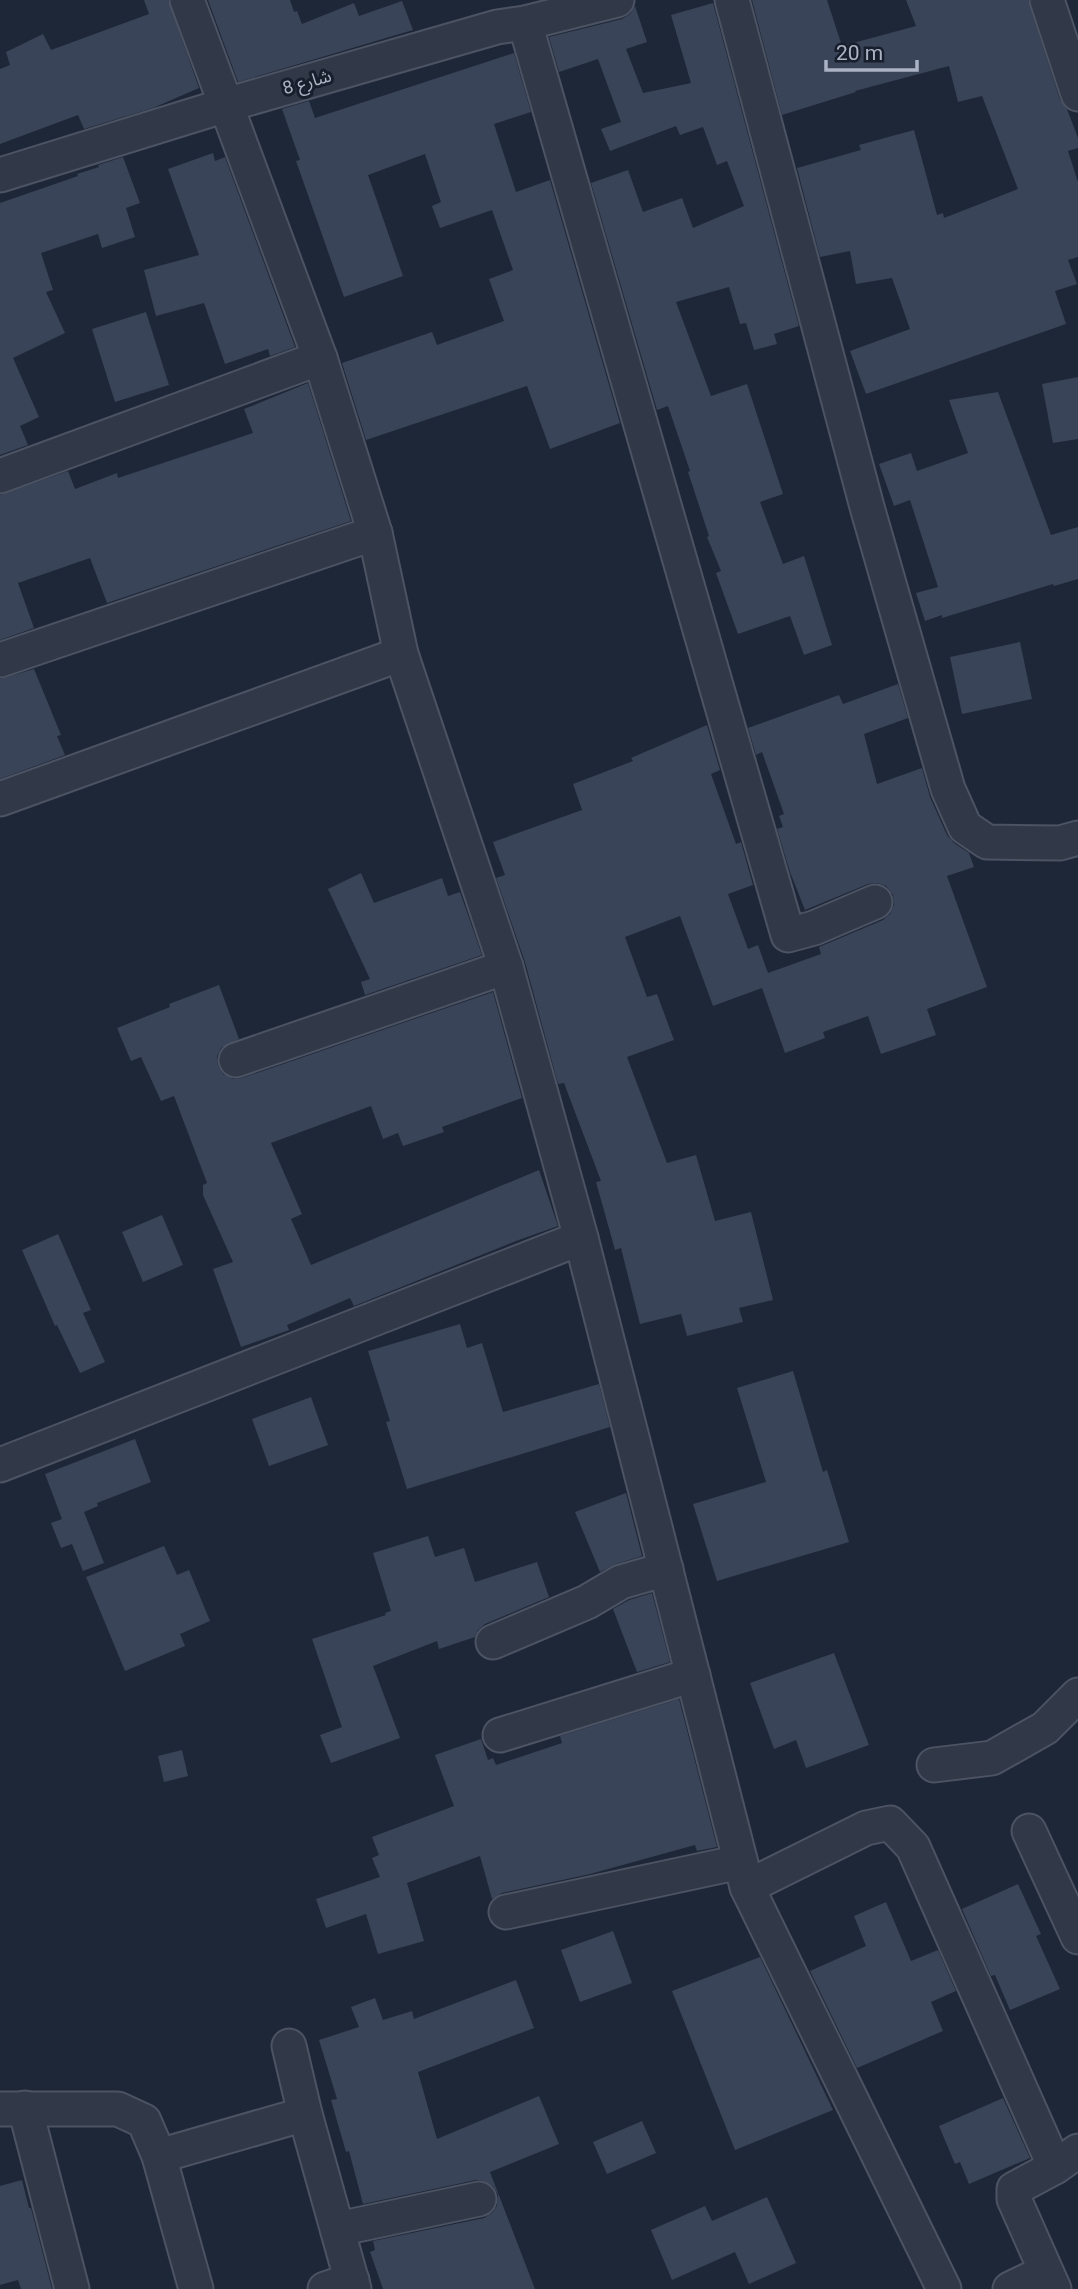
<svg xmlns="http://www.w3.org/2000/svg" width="1078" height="2289" font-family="Roboto,'Noto Sans Arabic',sans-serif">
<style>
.building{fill:#394458}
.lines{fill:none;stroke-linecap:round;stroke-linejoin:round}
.minor-casing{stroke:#4c5363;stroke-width:37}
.minor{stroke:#313948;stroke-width:33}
.labels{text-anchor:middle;stroke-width:6;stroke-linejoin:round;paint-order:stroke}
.street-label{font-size:18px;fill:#abb3c5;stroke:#171e2c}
</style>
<rect width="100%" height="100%" fill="#1e2737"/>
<g class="building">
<polygon points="144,0 168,0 199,88 153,108 84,129 78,115 0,144 0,69 10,65 6,52 43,34 51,50 149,14"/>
<polygon points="208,0 290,0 294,12 297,11 302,24 354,3 359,16 402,1 413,30 238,82"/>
<polygon points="752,0 827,0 842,46 916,26 906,0 1028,0 1060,100 1067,109 1078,138 1078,148 1068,151 1078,182 1078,257 1068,260 1077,284 1055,291 1066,324 866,394 850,351 910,329 892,278 856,284 850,251 820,257 797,168 861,150 859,145 914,130 937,215 943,213 944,218 1018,189 982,96 958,102 949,66 855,91 856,92 782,115"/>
<polygon points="713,3 799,326 774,334 777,344 754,350 746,323 740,324 729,287 676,302 711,396 747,384 783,494 760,502 783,564 804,556 832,645 804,655 790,616 738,634 716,573 721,571 707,537 709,536 688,472 690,471 668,406 657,410 591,183 628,170 643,212 682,198 693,228 744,206 727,161 717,165 703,127 680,135 676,126 610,151 601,129 621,122 598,59 559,72 549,37 622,19 630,14 635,6 647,42 626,49 643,93 691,83 671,15"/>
<polygon points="514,53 531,112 494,124 516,192 550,180 620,423 550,449 527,386 366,440 342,363 432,332 437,345 504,321 489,279 513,270 492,210 440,228 432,206 441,202 425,154 368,175 403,276 344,297 296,161 300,160 282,109 309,101 315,118"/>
<polygon points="213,153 215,161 225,157 295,347 270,356 268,349 225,364 204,303 156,316 144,270 199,255 168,169"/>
<polygon points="123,157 140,203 126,208 135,237 102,248 98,234 41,253 53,290 46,292 65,333 13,358 39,417 20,426 28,445 0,455 0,203 78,176 77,174 99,167 98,165"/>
<polygon points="146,312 169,385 115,402 92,329"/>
<polygon points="1078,377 1078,439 1053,443 1042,384"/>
<polygon points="308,383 351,521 107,603 90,558 18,583 34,628 0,640 0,495 68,471 75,489 117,473 118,478 253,433 244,409"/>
<polygon points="998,392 1051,535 1078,527 1078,579 1054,586 1053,584 942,618 942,615 925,621 916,593 938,587 910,500 894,506 879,464 911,453 917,471 968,453 949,400"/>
<polygon points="1020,642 1032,699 962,714 950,657"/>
<polygon points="34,669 61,735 57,736 65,755 0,779 0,679"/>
<polygon points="898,684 908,718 864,734 877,784 922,768 930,797 947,835 954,843 969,853 974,867 947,876 987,987 927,1009 936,1035 881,1054 868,1016 823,1032 825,1038 785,1053 762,988 713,1006 680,916 625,937 647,997 657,994 674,1040 627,1057 667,1163 696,1155 715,1221 751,1212 773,1300 739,1308 743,1322 687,1336 681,1314 640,1324 621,1248 615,1250 596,1182 601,1181 564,1083 558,1084 525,962 496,878 505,875 493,842 582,810 573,784 633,761 631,758 707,725 720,770 711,774 736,844 741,842 753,885 728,894 748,949 758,945 768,973 821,954 819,947 883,920 890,914 894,905 893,895 886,886 877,883 868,884 805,910 790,872 777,829 783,827 779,816 784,814 762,752 756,755 748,728 839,695 843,704"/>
<polygon points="361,873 374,903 442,878 448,896 460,892 482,955 365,995 361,982 370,979 328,889"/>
<polygon points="219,985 239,1039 221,1048 217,1056 218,1066 223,1074 233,1079 242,1078 493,992 522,1098 442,1127 444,1132 403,1146 398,1133 383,1139 371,1106 271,1143 302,1214 291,1219 311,1265 539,1170 558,1226 516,1241 354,1306 350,1298 287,1325 289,1330 241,1347 213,1269 233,1262 203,1195 203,1185 207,1183 174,1096 161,1101 141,1057 131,1061 117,1028 170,1007 169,1004"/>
<polygon points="162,1215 183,1265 143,1282 122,1232"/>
<polygon points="58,1234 91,1310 83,1313 105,1362 80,1373 57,1325 55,1326 22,1250"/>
<polygon points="460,1324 467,1348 482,1343 503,1412 599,1384 610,1427 407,1489 386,1422 390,1421 368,1351"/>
<polygon points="793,1371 823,1472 827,1470 849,1542 717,1581 693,1504 766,1482 737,1388"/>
<polygon points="311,1397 328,1445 269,1466 252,1419"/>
<polygon points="135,1439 151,1482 97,1503 98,1506 84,1512 104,1563 83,1571 72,1544 61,1548 51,1523 62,1519 45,1474"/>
<polygon points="626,1493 642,1556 616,1564 600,1572 575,1512"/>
<polygon points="428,1536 435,1557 464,1548 475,1582 537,1562 549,1597 485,1624 478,1630 475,1637 439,1649 437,1641 373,1666 400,1738 331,1763 320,1735 342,1727 312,1639 386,1615 385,1613 391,1611 373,1553"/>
<polygon points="164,1546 177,1575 189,1570 210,1621 180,1634 185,1646 125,1671 86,1577"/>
<polygon points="652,1593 670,1662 637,1672 613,1609 629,1600"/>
<polygon points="834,1653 869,1745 806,1768 796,1740 774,1749 750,1683"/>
<polygon points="679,1699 717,1847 697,1851 695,1845 590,1874 502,1893 492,1899 480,1856 407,1883 424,1941 378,1954 366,1914 326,1928 316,1899 380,1877 372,1858 379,1855 372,1837 454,1806 435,1755 481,1739 488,1760 493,1758 496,1765 562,1743 560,1736"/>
<polygon points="182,1750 188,1776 164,1782 158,1756"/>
<polygon points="1018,1884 1041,1934 1036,1936 1060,1989 1010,2010 995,1975 991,1976 962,1909"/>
<polygon points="886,1902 911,1961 938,1950 956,1991 931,2002 943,2031 857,2068 810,1971 866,1946 854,1916"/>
<polygon points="613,1931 632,1983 580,2002 561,1950"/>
<polygon points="760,1957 833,2110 735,2150 672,1991"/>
<polygon points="516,1980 534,2028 418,2072 437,2139 539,2096 559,2144 490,2172 535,2289 383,2289 370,2252 375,2250 373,2241 484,2218 492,2213 497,2206 498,2194 493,2186 484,2181 476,2180 363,2204 349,2151 346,2152 331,2100 337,2099 319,2040 359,2027 351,2007 375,1998 383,2020 412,2011 414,2019"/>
<polygon points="1003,2098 1030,2158 969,2184 960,2162 955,2164 939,2126"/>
<polygon points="642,2121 656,2153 607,2174 593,2142"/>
<polygon points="22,2180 29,2208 31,2208 52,2289 21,2289 18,2280 0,2285 0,2186"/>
<polygon points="767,2197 796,2263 749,2284 735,2252 672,2280 651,2230 705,2206 712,2221"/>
</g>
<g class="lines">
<g class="minor-casing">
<g id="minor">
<polyline points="187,0 320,358 375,533 401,654 506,967 581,1238 747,1887 944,2289"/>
<polyline points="732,0 867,507 948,789 965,827 987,842 1060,843 1078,838"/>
<polyline points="1047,0 1078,94"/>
<polyline points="525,23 788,935 814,928 875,902"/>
<polyline points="0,175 226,105 497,27 525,23 617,0"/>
<polyline points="0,476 320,358"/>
<polyline points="0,660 375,533"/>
<polyline points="0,799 401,654"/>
<polyline points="236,1060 506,967"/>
<polyline points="0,1465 581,1238"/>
<polyline points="493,1642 587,1602 621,1582 666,1569"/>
<polyline points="500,1735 693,1675"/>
<polyline points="934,1765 992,1758 1045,1728 1078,1695"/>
<polyline points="1029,1831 1078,1937"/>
<polyline points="747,1887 866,1828 890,1823 913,1847 1055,2167"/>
<polyline points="506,1912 740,1862"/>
<polyline points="289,2046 305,2114 354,2289"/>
<polyline points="25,2108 72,2289"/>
<polyline points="0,2109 118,2109 144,2121 159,2156 196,2289"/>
<polyline points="159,2156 305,2114"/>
<polyline points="338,2229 479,2199"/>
<polyline points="325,2289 352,2280"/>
<polyline points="1010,2289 1045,2272"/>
<polyline points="1054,2289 1014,2199 1014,2189 1055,2167 1078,2151"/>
</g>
</g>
<use href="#minor" class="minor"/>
</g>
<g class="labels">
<g class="street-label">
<text transform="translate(307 82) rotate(-16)" y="6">شارع 8</text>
</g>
</g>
<path d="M826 60v10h91v-10" fill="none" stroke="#abb3c5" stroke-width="3.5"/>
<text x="836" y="60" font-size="21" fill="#abb3c5" stroke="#171e2c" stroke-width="5" paint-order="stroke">20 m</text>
</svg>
